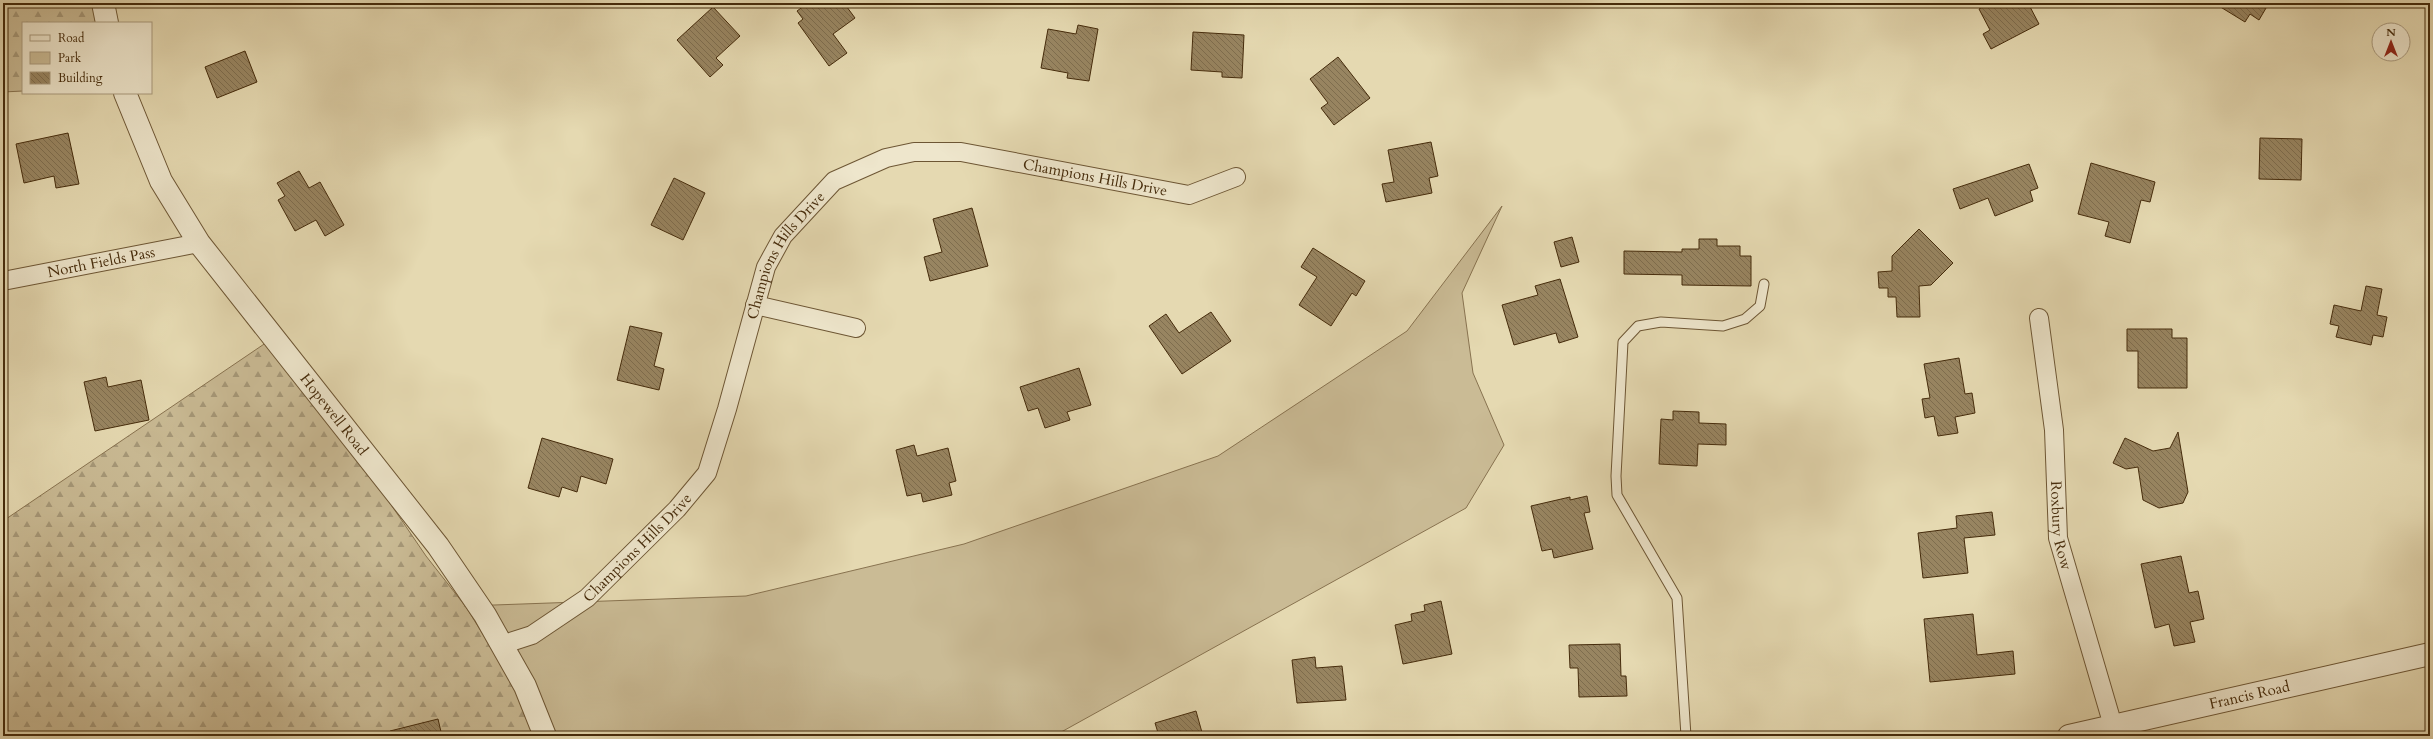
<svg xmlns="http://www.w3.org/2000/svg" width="2433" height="739" font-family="Cardo,serif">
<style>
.green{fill:#cabb95;stroke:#887350}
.forest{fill:url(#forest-firs);stroke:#887350}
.building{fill:url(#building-back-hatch);stroke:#452b0b}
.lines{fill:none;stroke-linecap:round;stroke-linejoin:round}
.service-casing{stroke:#6d5634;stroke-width:11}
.minor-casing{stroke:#6d5634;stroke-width:20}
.tertiary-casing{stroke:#6d5634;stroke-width:24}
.service{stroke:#eee6cc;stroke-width:9}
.minor{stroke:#eee6cc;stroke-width:18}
.tertiary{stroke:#eee6cc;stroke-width:22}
.labels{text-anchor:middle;stroke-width:4;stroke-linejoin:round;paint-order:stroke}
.street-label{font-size:15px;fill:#452b0b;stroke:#eee6cc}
</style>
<defs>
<pattern id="forest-firs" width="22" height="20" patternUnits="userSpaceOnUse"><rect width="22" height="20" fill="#cabb95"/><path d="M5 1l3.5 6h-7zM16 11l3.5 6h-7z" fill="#a69878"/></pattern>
<pattern id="building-back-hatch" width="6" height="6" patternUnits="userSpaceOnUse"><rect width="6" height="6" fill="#988561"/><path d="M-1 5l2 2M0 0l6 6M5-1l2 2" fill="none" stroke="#7e6d4e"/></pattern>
</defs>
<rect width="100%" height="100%" fill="#e5d9b1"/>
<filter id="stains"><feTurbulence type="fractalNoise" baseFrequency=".005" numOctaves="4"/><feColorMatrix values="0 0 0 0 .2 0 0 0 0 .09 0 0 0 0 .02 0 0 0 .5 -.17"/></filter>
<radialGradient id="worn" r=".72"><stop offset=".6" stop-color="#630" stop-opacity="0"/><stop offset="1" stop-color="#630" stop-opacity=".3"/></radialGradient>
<polygon class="green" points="1502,206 1462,293 1473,373 1504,445 1466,508 1054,736 546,736 466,606 746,596 964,544 1218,456 1407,331"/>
<g class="forest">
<polygon points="3,3 99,3 103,23 23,23 23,91 3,92"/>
<polygon points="276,336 426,556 466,607 546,736 3,736 3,521"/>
</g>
<g class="building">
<polygon points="808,3 844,3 855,18 833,34 847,53 829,66 798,23 803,19 797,11"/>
<polygon points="1990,3 2028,3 2039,24 1991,49 1983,34 1990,30 1979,9"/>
<polygon points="2214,3 2269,3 2259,20 2250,14 2245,22"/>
<polygon points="713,7 740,36 716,58 723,65 710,77 677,40"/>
<polygon points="1078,25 1098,29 1089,81 1067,78 1068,73 1041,68 1048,29 1076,34"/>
<polygon points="1193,32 1244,35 1242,78 1222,77 1222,72 1191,70"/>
<polygon points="245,51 257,82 217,98 205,67"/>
<polygon points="1338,57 1370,98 1334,125 1321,108 1328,103 1310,79"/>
<polygon points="68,133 79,184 56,188 54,176 24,183 16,144"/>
<polygon points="2260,138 2302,139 2301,180 2259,179"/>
<polygon points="1431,142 1438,176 1429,178 1432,193 1386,202 1382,184 1394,182 1388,150"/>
<polygon points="2091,163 2155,182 2150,202 2141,200 2130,243 2105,236 2109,222 2078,214"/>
<polygon points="2029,164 2038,188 2030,191 2033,201 1995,216 1988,198 1960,209 1953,189"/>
<polygon points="299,171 309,188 320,182 344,225 325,236 316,220 295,231 278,200 285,196 277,183"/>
<polygon points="674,178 705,193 683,240 651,225"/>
<polygon points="972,208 988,266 930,281 924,257 942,252 933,219"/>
<polygon points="1919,229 1953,263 1931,285 1919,286 1920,317 1897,317 1896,297 1888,297 1888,288 1879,288 1878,272 1892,271 1892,256"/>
<polygon points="1572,237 1579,262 1561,267 1554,242"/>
<polygon points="1699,239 1717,239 1717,246 1740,246 1740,256 1751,256 1751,286 1682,285 1682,275 1624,274 1624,251 1682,252 1682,249 1699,249"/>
<polygon points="1313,248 1365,281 1356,296 1352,293 1331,326 1299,305 1317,277 1301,267"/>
<polygon points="1560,279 1578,337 1559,343 1556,333 1514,345 1502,305 1538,295 1535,286"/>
<polygon points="2366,286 2382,289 2377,315 2387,317 2383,337 2373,335 2371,345 2336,337 2339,326 2330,324 2334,305 2361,311"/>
<polygon points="1211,312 1231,341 1182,374 1149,326 1166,314 1179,333"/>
<polygon points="630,326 662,333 654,366 664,369 659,390 617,380"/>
<polygon points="2127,329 2172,329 2172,338 2187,338 2187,388 2138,388 2138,351 2127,351"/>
<polygon points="1959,358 1965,394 1972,393 1975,413 1955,417 1958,433 1938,436 1934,416 1925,418 1922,399 1930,398 1924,364"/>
<polygon points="1079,368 1091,405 1067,412 1070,420 1045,428 1038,408 1028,411 1020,387"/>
<polygon points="106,377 108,387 141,380 149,420 95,431 84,382"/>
<polygon points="1673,411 1699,412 1699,423 1726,424 1726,445 1698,444 1697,466 1659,464 1661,419 1673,420"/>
<polygon points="2178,432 2188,492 2183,503 2159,508 2143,500 2138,467 2126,469 2113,463 2125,438 2153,451 2170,448"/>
<polygon points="542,438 613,459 606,484 581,476 577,492 562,487 559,497 528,488"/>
<polygon points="914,445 917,456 948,448 956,481 949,483 952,495 923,502 921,493 907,496 896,450"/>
<polygon points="1587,496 1590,512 1584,513 1593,549 1554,558 1552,549 1542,551 1531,506 1570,497 1570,500"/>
<polygon points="1992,512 1995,535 1964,538 1968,573 1923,578 1918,533 1957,528 1956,516"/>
<polygon points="2181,556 2189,593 2198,591 2204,619 2190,622 2195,642 2174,646 2169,624 2155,628 2141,564"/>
<polygon points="1441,601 1452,654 1403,664 1395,625 1412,621 1411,614 1425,611 1424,605"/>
<polygon points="1973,614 1977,655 2013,651 2015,674 1930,682 1924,619"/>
<polygon points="1620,644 1621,676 1626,676 1627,696 1579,697 1578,668 1570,668 1569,645"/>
<polygon points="1315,657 1316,668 1342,666 1346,700 1297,703 1292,660"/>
<polygon points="1196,711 1203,736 1159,736 1155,723"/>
<polygon points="438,719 442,736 390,736 390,731"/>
</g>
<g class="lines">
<g class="service-casing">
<polyline id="service" points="1686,736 1677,598 1617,495 1616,476 1623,342 1638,326 1661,322 1723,326 1745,319 1760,306 1764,284"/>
</g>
<g class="minor-casing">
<g id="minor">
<path id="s1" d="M3 281 199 243"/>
<polyline points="755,305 856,328"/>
<path id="s2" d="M2039 318 2054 430 2058 538 2116 736"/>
<path id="s3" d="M501 645 532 635 587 598 677 509 707 473 727 409 766 267 783 236 834 181 886 158 914 152H961L1189 195 1236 177"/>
</g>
</g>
<g class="tertiary-casing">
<g id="tertiary">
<polyline points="103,3 107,23"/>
<path id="s4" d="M125 93 161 181 199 243 438 546 485 615 525 686 545 736"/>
<path id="s5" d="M2069 736 2430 654"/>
</g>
</g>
<use href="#service" class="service"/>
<use href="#minor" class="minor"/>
<use href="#tertiary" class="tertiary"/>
</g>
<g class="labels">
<g class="street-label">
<text dy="5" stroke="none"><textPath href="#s3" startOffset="866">Champions Hills Drive</textPath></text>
<text dy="5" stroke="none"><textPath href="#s3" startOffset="506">Champions Hills Drive</textPath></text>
<text dy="5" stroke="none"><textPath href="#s1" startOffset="100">North Fields Pass</textPath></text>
<text dy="5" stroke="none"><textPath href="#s4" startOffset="386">Hopewell Road</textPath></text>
<text dy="5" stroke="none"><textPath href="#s2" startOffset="209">Roxbury Row</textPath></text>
<text dy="5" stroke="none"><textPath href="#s3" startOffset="170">Champions Hills Drive</textPath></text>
<text dy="5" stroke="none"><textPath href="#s5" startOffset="185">Francis Road</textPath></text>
</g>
</g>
<rect width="2433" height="739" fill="none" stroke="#e5d9b1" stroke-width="16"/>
<rect x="4" y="4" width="2425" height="731" fill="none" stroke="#452b0b" stroke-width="2"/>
<rect x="8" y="8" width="2417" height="723" fill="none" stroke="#452b0b"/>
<rect x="22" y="22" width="130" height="72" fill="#eee6cc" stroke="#aa9b7f"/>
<rect x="30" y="35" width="20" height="6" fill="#eee6cc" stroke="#aa9b7f"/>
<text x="58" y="42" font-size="12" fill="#452b0b">Road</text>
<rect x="30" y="52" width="20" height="12" fill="#cabb95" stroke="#aa9b7f"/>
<text x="58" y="62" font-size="12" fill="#452b0b">Park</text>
<rect x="30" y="72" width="20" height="12" fill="url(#building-back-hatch)" stroke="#aa9b7f"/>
<text x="58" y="82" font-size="12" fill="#452b0b">Building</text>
<g transform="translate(2391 42)"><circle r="19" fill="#eee6cc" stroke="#aa9b7f"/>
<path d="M0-3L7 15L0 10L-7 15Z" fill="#8f2418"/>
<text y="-6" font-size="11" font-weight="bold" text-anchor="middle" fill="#452b0b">N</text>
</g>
<rect width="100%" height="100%" filter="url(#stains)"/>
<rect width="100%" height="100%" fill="url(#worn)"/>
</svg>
